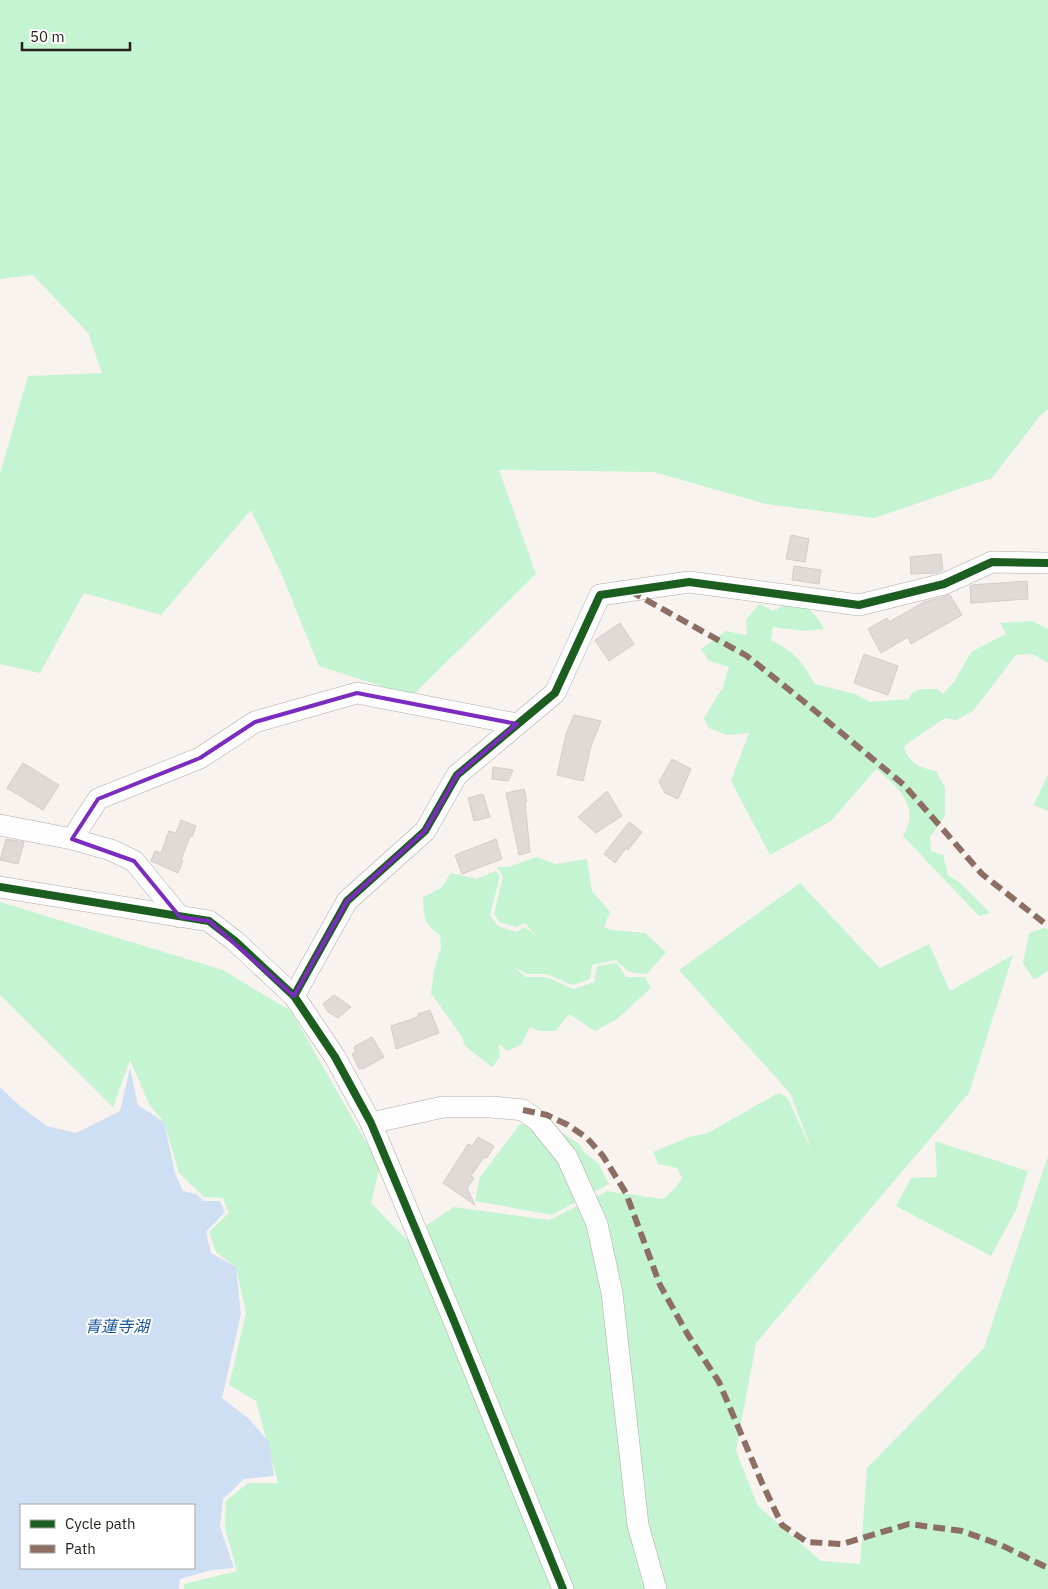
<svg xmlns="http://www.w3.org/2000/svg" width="1048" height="1589" font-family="'IBM Plex Sans','Noto Sans JP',sans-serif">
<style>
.green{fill:#c4f4d1}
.water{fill:#cedef3;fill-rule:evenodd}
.building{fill:#e0dad7;stroke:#d3ccca}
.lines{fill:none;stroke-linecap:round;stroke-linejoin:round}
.minor-casing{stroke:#b1aba8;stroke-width:22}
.minor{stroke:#fefdfd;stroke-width:21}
.quiet{stroke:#8d6e63;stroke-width:6;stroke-dasharray:12 6;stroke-linecap:butt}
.cycleway-casing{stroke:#fff;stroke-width:11}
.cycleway{stroke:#1b5e20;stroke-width:8}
.marked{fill:none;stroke:#7b2cbf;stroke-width:4;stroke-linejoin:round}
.labels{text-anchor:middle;stroke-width:4;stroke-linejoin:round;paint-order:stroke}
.water-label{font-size:16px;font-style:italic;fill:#175498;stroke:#fff}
</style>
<rect width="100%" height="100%" fill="#f9f3f0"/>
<g class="green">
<polygon points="0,0 1048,0 1048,409 1040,416 992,478 874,518 766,504 654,472 499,470 536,574 412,696 319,666 281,573 251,510 161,615 84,593 40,673 0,664 0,474 28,376 102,373 88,333 33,275 0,279"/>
<path d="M792 603C810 608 816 613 824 629L805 631 773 627 771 640C796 653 801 660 815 684L855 694 871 702 908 699 913 692 922 689H938L943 694 954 682 971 652 1006 634 1000 623 1032 621 1048 629V663L1033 654 1016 655 973 711 956 720 945 718 904 746C910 765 919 767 936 771L945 788V816L930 837 931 851 943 855 948 875 959 882 990 913 979 916 903 836C905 832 908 826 909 821 914 800 891 781 876 769L831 821 770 855 731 781 749 733 727 735 709 728 704 718 723 687 729 667 709 661 701 649 726 631 747 635 746 620 759 604 774 611 780 607Z"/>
<polygon points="1048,774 1048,811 1034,805"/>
<path d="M536 857 556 864 587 859 592 891 610 912 604 927 612 930 645 933 666 952 647 974 629 972 616 960 592 965 590 979 573 985 546 974H527L512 966 526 977H546L574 989 594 982 597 966 617 963 626 977H645L651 988 617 1019 595 1031 569 1014 556 1031H539L530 1027 521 1045 507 1051 499 1044 500 1057 492 1067 465 1046 462 1037 431 993 434 970 441 948 440 935C423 923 424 916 423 897L441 888 451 873 476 879 496 871 500 876 490 915 498 926 516 932 525 927 536 936 525 923 516 927 499 922 494 914 503 877 497 867H509Z"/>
<polygon points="800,883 880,968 929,944 950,991 1013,955 969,1093 756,1343 736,1451 758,1506 821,1561 860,1564 867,1468 984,1348 1048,1156 1048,1589 184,1589 184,1584 237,1571 225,1529 226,1501 248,1483 278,1483 256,1401 229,1385 246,1313 236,1267 216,1252 209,1232 229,1213 223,1198 204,1197 179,1173 164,1122 150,1106 130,1060 113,1107 0,995 0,902 223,970 291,1011 380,1166 371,1203 406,1239 454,1207 549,1220 607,1191 663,1199 676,1187 682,1178 677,1168 658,1164 653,1152 689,1137 708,1133 778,1093 787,1097 813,1153 790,1093 679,970"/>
<polygon points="1044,928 1048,929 1048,971 1034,980 1023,963 1029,933"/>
<polygon points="520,1124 550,1125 578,1143 584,1152 598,1163 609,1184 552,1215 475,1201 480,1177"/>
<polygon points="935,1141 1028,1171 1016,1210 991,1256 896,1206 911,1178 937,1177"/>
</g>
<path class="water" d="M130 1068 138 1105 164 1122 175 1173 183 1191 196 1194 204 1201H220L225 1212 206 1232 211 1253 236 1267 241 1314 222 1398 249 1419 269 1442 274 1476 244 1479 223 1499 220 1527 234 1568 212 1570 180 1579 179 1589H0V1087L21 1107 47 1126 76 1133 120 1111ZM21 1505H194V1568H21Z"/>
<g class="building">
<polygon points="791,535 809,539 805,562 786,559"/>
<polygon points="941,554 943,570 937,573 911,574 910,557"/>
<polygon points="794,566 821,570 819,584 792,580"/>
<polygon points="1027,581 1028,599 971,603 970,586 972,585"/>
<polygon points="950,595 962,615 911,644 908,637 881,653 868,629 887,618 889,622 924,602"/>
<polygon points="620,623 634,644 609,661 595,640"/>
<polygon points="864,654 898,666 888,695 854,683"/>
<polygon points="574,715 601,721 591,746 583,781 557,775 566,734"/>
<polygon points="672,759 691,769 678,799 665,793 659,782"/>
<polygon points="23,763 59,785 43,810 7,788"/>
<polygon points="493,767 513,770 508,781 492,779"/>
<polygon points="524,789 527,802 525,802 530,852 519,855 506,793"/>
<polygon points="607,791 622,816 596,833 578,817"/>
<polygon points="483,794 490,817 474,821 468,798"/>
<polygon points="181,820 196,826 192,837 190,836 181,860 183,861 178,873 151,861 155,851 161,853 169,831 176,833"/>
<polygon points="629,822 642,832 628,850 626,848 615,863 604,854"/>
<polygon points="6,839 24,842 18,864 0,860"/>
<polygon points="496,839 502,859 462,874 455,855"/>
<polygon points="334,995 351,1007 338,1018 328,1012 323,1004"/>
<polygon points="430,1010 439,1033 396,1049 391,1026 418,1017 418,1014"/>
<polygon points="372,1037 384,1057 365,1068 359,1069 352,1054 355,1052 354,1047"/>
<polygon points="478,1137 494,1146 487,1158 484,1157 471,1176 474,1178 467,1188 475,1205 443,1183 468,1144 472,1146"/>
</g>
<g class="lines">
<g class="minor-casing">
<g id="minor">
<polyline points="0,825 72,839 111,850 134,861 180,917"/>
<polyline points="72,839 98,799 200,758 255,722 357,693 517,724"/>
<polyline points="0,887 209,921 235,941 294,996 335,1057 371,1123 454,1321 563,1589"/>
<polyline points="294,996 347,901 425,831 457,775 555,693 600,595 689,582 859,605 944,584 992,562 1048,563"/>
<polyline points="371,1123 443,1107 492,1107 523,1110 538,1121 567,1157 597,1224 612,1293 638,1525 656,1589"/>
</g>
</g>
<use href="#minor" class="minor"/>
<g class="quiet">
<polyline points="630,591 747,656 802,700 904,785 982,874 1048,926"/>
<polyline points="523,1110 547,1115 568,1125 587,1138 603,1156 626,1193 660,1285 688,1335 719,1382 762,1483 782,1525 807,1542 842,1544 909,1524 962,1531 1001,1545 1048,1568"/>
</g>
<g class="cycleway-casing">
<g id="cycleway">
<polyline points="0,887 209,921 235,941 294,996 335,1057 371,1123 454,1321 563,1589"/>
<polyline points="294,996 347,901 425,831 457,775 555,693 600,595 689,582 859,605 944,584 992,562 1048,563"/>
</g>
</g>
<use href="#cycleway" class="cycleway"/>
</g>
<path class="marked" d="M357 693 517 724 457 775 425 831 347 901 294 996 209 921 180 917 134 861 72 839 98 799 200 758 255 722Z"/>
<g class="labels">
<g class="water-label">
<text x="117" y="1332">青蓮寺湖</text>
</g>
</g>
<rect x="20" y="1504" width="175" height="65" fill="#ffffff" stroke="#a8a6a5"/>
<rect x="30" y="1520" width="25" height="8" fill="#1b5e20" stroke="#a8a6a5"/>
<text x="65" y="1529" font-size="15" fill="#26201d">Cycle path</text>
<rect x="30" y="1545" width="25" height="8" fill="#8d6e63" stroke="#a8a6a5"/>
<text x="65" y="1554" font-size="15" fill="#26201d">Path</text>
<path d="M22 42v8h108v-8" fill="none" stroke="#26201d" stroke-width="2.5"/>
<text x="30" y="42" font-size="15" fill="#26201d" stroke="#ffffff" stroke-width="4" paint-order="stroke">50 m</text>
</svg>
